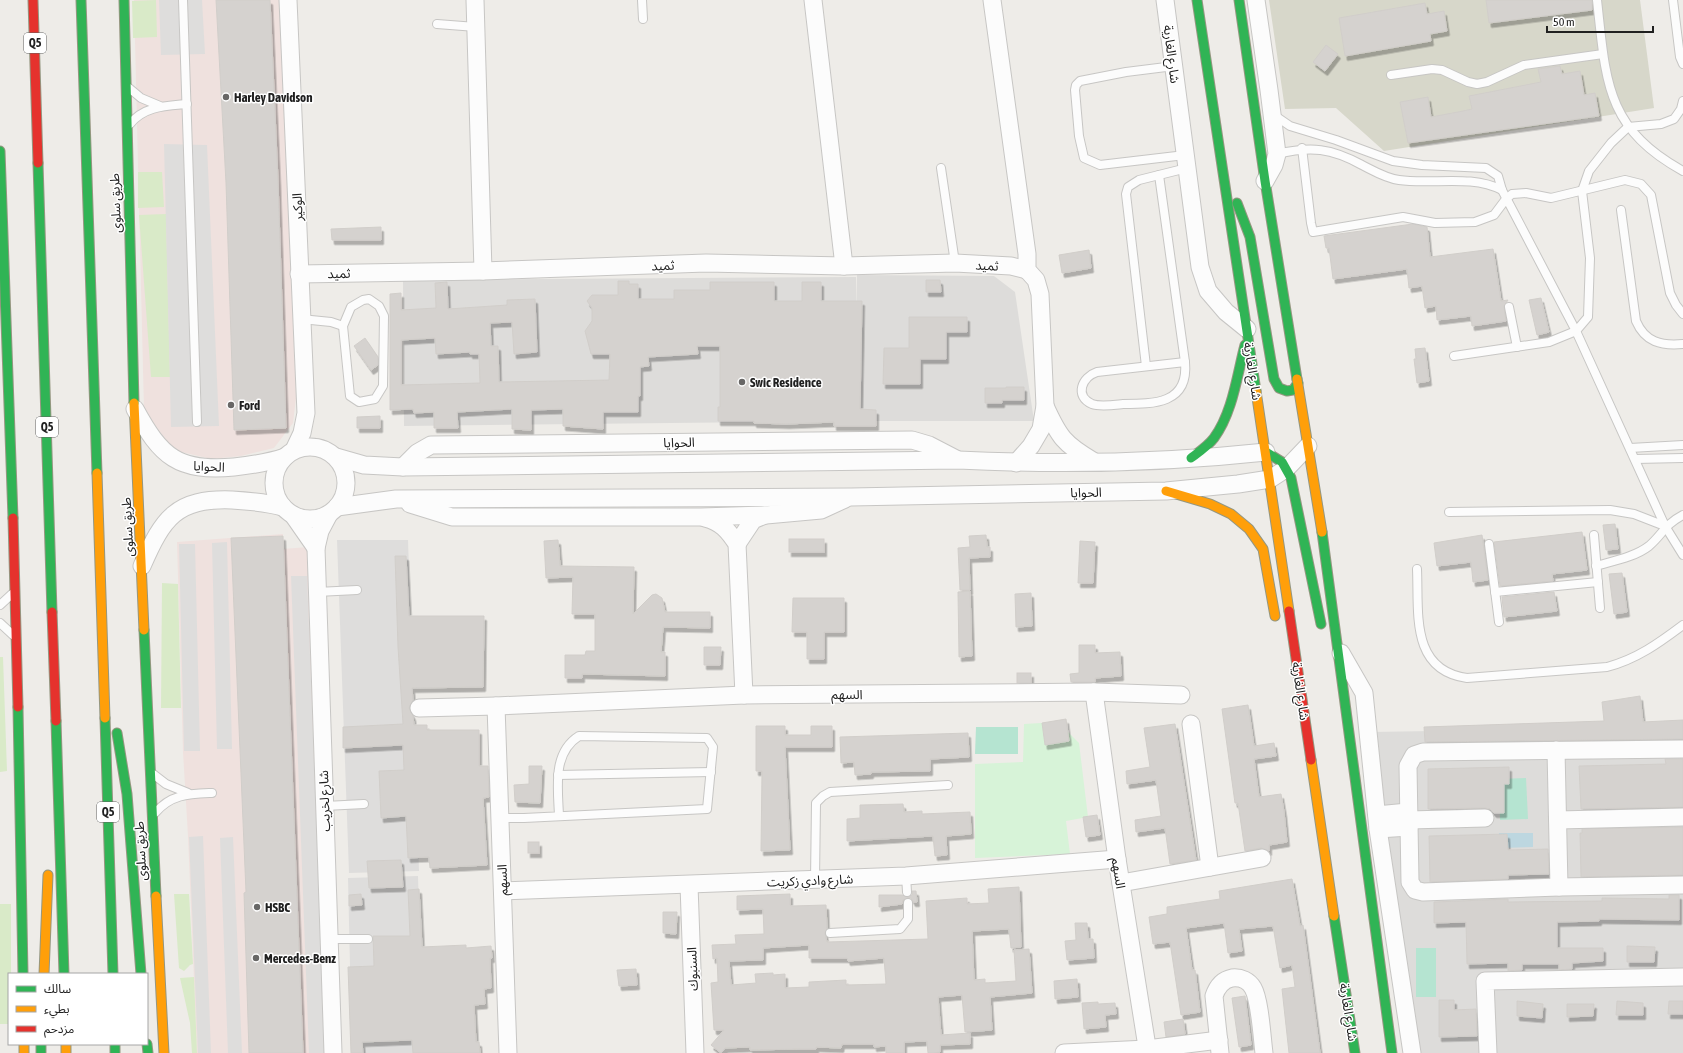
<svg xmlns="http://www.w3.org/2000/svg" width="1683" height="1053" font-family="'Asap Condensed','Noto Sans Arabic',sans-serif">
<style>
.residential{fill:#dddcda}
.commercial{fill:#efe1de}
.construction{fill:#d7d7ca}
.grass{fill:#d9eac8}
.park{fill:#d7f3d8}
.pitch{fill:#b5e4d1}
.parking{fill:#dedddc}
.water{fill:#bdd7e0}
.building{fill:#d5d2cf;stroke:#d1ceca;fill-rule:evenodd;filter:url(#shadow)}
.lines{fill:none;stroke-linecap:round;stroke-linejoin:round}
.lane-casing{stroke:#c7c6c4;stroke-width:10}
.street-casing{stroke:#c7c6c4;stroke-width:19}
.fast-casing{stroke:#959781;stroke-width:11}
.slow-casing{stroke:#959781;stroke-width:11}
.jam-casing{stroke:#959781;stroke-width:11}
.lane{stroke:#fcfcfc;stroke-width:8}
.street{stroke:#fcfcfc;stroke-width:17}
.fast{stroke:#30b455;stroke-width:9}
.slow{stroke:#ff9f0a;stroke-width:9}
.jam{stroke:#e5322d;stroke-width:9}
.poi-dot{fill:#686766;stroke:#fff;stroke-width:1.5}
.labels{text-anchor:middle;stroke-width:3;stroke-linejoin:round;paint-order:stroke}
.shield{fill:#fff;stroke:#636363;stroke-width:1}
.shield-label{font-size:12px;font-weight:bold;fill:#202020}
.street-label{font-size:13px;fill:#202020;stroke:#fff}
.poi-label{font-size:13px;font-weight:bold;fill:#202020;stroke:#fff;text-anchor:start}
</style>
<defs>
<filter id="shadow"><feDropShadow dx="2.5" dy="4.5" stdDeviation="0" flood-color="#0004"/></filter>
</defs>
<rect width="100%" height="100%" fill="#eeece8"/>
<g class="residential">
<polygon points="857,275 994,276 1015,292 1034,421 858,421 404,426 403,280 856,277 856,314"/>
<polygon points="1683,727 1683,1053 1416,1053 1371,732"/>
</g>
<g class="commercial">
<polygon points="134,0 283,0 296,398 293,423 274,448 241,456 211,459 173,450 144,410"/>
<polygon points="283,534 283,549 308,547 327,1053 197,1053 188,836 183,752 177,542"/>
</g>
<polygon class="construction" points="1269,0 1640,0 1654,108 1384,151 1336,108 1285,109"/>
<g class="grass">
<polygon points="156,0 157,37 133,38 132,1"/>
<polygon points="138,172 162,172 164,207 138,208"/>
<polygon points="166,214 170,377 151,377 139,215"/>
<polygon points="162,583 178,584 181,708 161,708"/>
<polygon points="0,657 3,657 7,771 0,772"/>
<polygon points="174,894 189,894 193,964 190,965 184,971 179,968"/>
<polygon points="0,904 11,904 11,974 9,974 9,1024 0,1024"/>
<polygon points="194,977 197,1053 192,1053 190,1023 180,978"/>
</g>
<polygon class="park" points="1058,722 1079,743 1088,817 1066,821 1070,854 975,858 975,764 1023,762 1024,724"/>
<g class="pitch">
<polygon points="976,727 1018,727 1018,754 975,754"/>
<polygon points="1526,778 1528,819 1500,820 1499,779"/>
<rect x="1416" y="948" width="20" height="49"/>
</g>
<g class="parking">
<polygon points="159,0 202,0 205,54 161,55"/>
<polygon points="164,144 207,145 219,426 171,427"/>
<polygon points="337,540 408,540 419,871 349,873"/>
<polygon points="227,542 232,749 217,749 212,543"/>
<polygon points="179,544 195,544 200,751 184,751"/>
<polygon points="291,576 307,576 325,1053 309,1053"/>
<polygon points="203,836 211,1053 198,1053 189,837"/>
<polygon points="233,837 242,1053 228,1053 220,838"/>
<polygon points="418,876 423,1053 352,1053 348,878"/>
</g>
<polygon class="water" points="1499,833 1533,833 1533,847 1499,848"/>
<g class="building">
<polygon points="216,0 270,0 278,180 286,428 234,430 226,183"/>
<polygon points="1486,0 1592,0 1592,10 1489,23"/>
<polygon points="1425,3 1427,14 1444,11 1447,31 1430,34 1431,41 1345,56 1339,18"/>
<polygon points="1326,45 1338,54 1325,71 1313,62"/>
<polygon points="1560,66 1562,74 1580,71 1584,95 1595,93 1599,116 1408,143 1400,102 1428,97 1431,117 1463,111 1472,109 1469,96 1541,82 1538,69"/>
<polygon points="1413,224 1427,227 1430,257 1493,249 1501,301 1508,300 1504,306 1506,321 1472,326 1471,316 1437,320 1436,306 1425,308 1422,286 1409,288 1407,269 1333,279 1329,248 1326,248 1324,236"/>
<polygon points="381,227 381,240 332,240 331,229"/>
<polygon points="1089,250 1091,268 1062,273 1059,255"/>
<polygon points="926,280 940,280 941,292 926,292"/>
<path d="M618 281H629V284H638V299H674V290H710V282H774V301H802V282H821V301H862L860 409 876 410V426H834V422L787 424 754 423V421H718V407H720V346H697L698 354 648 357 649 366 640 367V396H638V412H603V429L563 426V409L531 410V430L512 429V409L457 412 458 428H434V412L414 413 413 409 390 410V294L401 293V310L436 308 435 283 447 282 448 309 507 305V300L535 299 537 352 514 354 512 322 490 323 491 346H498L499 382 609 380 610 354H591L585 331 592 321V308L587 301 592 295H618ZM435 338 436 354 470 352V354H479L480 383 401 385V340Z"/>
<polygon points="1541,298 1549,332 1537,335 1529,300"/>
<polygon points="909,317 967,317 967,332 946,332 946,359 920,359 920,384 883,384 884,348 909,348"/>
<polygon points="365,338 378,357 378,365 371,370 354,346"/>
<polygon points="1425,348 1429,381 1417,383 1414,359 1416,359 1415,349"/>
<polygon points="1006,387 1024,387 1024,400 1002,400 1002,403 985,403 985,388 1006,388"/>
<polygon points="380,416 380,428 357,428 357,417"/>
<polygon points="1615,524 1618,549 1606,550 1603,525"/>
<polygon points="1582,532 1587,570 1552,574 1553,581 1500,586 1494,542"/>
<polygon points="986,535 987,547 990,547 990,557 969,558 970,590 960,590 958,548 970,547 969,536"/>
<polygon points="1482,535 1488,580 1473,582 1471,562 1437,566 1434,543"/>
<polygon points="283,536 303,1053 249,1053 244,893 246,892 231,538"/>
<rect x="789" y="539" width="35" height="13"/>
<polygon points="558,540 560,566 634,567 633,614 652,595 656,594 662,598 665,612 710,612 710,628 663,627 661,652 665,652 665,676 582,674 582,678 565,678 565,655 585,655 586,651 595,651 595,614 572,614 573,577 546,578 544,541"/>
<polygon points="1080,541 1095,542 1093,583 1078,583"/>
<polygon points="395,556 406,556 409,616 484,616 483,687 412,688 413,700 409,708 413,716 414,725 427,725 427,730 479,730 479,766 488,766 489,797 483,798 487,865 430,868 429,857 408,858 406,816 381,818 379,771 404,770 403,745 343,748 343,727 403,724 398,647"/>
<polygon points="1622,573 1627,612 1614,614 1609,574"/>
<polygon points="970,591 972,656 959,657 958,592"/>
<polygon points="1554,592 1557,611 1504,617 1502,597"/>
<polygon points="1031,593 1032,626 1016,627 1015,594"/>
<polygon points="793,598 844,598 844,632 824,632 824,659 807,659 807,632 792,632"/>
<polygon points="1079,645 1095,645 1095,653 1120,652 1121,676 1095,678 1095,682 1071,682 1070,674 1079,673"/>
<polygon points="704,647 721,647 720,665 704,665"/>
<rect x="1017" y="673" width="14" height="10"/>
<polygon points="1640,696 1643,722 1683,720 1683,739 1425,742 1424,727 1604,721 1602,702"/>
<polygon points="1248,705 1254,746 1274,743 1276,756 1254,759 1259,797 1281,794 1284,812 1287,842 1269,845 1269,851 1261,848 1245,851 1238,803 1235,803 1222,709"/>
<polygon points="1066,719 1069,741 1045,745 1042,723"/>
<polygon points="1175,724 1196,860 1170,864 1165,828 1136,832 1135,820 1161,816 1156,780 1127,784 1126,771 1150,767 1144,728"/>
<polygon points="756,726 785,726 785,735 811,735 811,726 832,726 832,747 785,747 790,850 761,851 762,771 756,771"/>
<polygon points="968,733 969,757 930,759 930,771 871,772 871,774 855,775 854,762 841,763 840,737"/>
<polygon points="1665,759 1683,759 1683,807 1581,809 1579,766 1666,764"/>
<polygon points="529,766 542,766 540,803 515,802 514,785 529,784"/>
<polygon points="1509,767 1509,784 1504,784 1504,813 1494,813 1490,809 1485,808 1428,809 1428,769"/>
<polygon points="903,804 904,812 922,811 922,814 970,812 971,834 946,836 947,855 935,856 933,836 847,841 847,819 860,818 860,805"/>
<polygon points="1097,815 1100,835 1086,837 1083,817"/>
<polygon points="1683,827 1683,875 1581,877 1580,833 1582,833 1582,829"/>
<polygon points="1507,834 1508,850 1548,849 1549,874 1508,875 1508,879 1430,882 1429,836"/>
<rect x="528" y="842" width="11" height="11"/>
<polygon points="401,860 403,887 369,888 367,861"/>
<polygon points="1292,879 1300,926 1303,925 1320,1053 1289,1053 1282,989 1295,987 1292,965 1280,968 1273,926 1239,929 1242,951 1228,953 1224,923 1186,928 1192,970 1195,970 1200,1012 1181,1015 1170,942 1153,944 1149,917 1167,914 1167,907 1220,899 1219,891"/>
<path d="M1019 887 1021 947 1011 948 1009 929 972 931 974 980 985 979V983L1016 981 1014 950 1029 949 1032 993 990 997 992 1030 965 1032 962 995 938 997 941 1035 970 1033V1044L940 1045V1052L934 1053H928L927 1041 904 1042V1053H886V1046L874 1047V1044H842L841 1048 816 1047V1049H800L750 1050V1047L725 1048 721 1053 711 1045 724 1030H714L711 983 718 982 717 958 713 959 712 945 736 944 735 935 764 934 763 909 737 910V896L790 894V905L792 906 826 905 827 929 825 933 827 942 928 939 926 901 967 898V904L989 903 988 889ZM809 945V958H847L848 961 884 958 886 984 846 985V980L809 982V987L785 988V974L773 975V973L755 974 756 983 731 985 729 961 763 960V948Z"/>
<polygon points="419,889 422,947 466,945 466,948 491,946 492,958 490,958 491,988 484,989 485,1004 474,1005 476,1042 479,1042 480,1053 413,1053 412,1040 362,1042 363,1053 351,1053 348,967 374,966 373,936 410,936 408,890"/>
<polygon points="912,891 916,891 917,902 913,902 911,898 908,898 903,900 902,904 879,907 879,895 902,895 908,897 912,895"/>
<polygon points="361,894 362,905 349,906 349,895"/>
<polygon points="1669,895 1679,895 1679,920 1599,919 1599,921 1557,922 1557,948 1603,948 1603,961 1572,963 1572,969 1559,970 1559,964 1522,964 1522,970 1508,971 1508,963 1467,964 1466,922 1434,923 1434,902 1508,899 1508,902 1602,901 1602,898 1669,899"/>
<polygon points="663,912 677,912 676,934 663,933"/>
<polygon points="1075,923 1087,923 1088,939 1093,939 1094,958 1067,960 1065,941 1076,940"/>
<polygon points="1627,946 1655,947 1654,962 1627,962"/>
<polygon points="636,969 637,985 619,986 617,970"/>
<polygon points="1077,979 1078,997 1055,999 1054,981"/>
<polygon points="1245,996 1251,1045 1239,1047 1232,998"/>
<polygon points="1439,1000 1454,1000 1454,1010 1476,1009 1477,1036 1439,1037"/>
<polygon points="1517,1001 1543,1004 1542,1018 1517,1016"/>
<polygon points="1617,1001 1643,1003 1643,1015 1616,1015"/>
<polygon points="1669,1001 1683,1001 1683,1014 1668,1014"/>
<polygon points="1098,1002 1098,1004 1115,1003 1116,1014 1105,1015 1106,1027 1084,1029 1082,1003"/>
<polygon points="1567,1004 1594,1004 1593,1016 1567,1017"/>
<polygon points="1183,1019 1185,1034 1166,1037 1164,1022"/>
</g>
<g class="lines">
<g class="lane-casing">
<g id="lane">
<polyline points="183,0 197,422"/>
<polyline points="642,0 643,19"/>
<path d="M1597 0C1606 80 1605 128 1683 171"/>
<polyline points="1673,0 1680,57 1683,64"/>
<polyline points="437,24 476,27"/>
<polyline points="1174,66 1126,72 1080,81 1076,85 1075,90 1079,136 1084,158 1100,165 1185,155"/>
<polyline points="1391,75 1432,69 1442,70 1468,82 1477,84 1487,82 1524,65 1603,54"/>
<polyline points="129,88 141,98 160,106"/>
<polyline points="1274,115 1290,126 1336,140 1393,161 1422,165 1486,168 1498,176 1502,190 1576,331 1665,526 1683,555"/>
<path d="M130 124C144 106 166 106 187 104"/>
<polyline points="1302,148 1311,223 1313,232 1403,217 1435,223 1475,222 1494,215 1506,199 1512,194 1526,193 1551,198 1625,180 1641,184 1651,195 1670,293 1676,305 1683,314"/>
<path d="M1277 154C1311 146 1331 148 1362 165 1374 171 1385 178 1399 180 1432 185 1470 174 1502 190"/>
<polyline points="941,168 955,263"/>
<polyline points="1159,175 1185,362"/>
<path d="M1621 210 1636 321C1645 342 1661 346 1683 344"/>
<polygon points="369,299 379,306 384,316 383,386 375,399 359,402 350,396 343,326 351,307 363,300"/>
<polyline points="1509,307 1517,347"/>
<polyline points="301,319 331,322 343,326"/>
<polyline points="1454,356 1549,342 1576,331 1588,317 1590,258 1582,191 1589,171 1611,143 1628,127 1661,124 1674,119 1681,109 1683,101"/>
<path d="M1185 362C1189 404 1154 404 1123 404 1113 405 1100 407 1092 404 1074 396 1082 377 1097 372Z"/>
<polyline points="1146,366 1126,194 1128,187 1139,180 1187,168"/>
<polyline points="1630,448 1683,445"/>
<polyline points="1635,459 1683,458"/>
<polyline points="1449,512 1610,510 1634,514 1665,526"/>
<polyline points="1594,535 1600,608"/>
<polyline points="1489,544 1499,622"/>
<path d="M1596 566C1613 561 1635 557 1649 546 1663 534 1664 525 1683 515"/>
<path d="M1417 569C1419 613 1410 670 1467 678L1607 667C1637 659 1659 643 1683 625"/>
<polyline points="317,592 357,590"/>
<polyline points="1495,592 1598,582"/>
<polyline points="0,605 12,594"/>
<polyline points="0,623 13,635"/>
<polyline points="153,774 166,784 188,793"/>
<polyline points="558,775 711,772"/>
<polyline points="325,806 364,804"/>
<path d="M155 813C171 794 189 794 212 793"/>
<path d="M500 818H524L707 809 713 747 707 738 579 736C552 753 558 788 559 816"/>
<polyline points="906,876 907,892"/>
<polyline points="815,880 816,803 823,796 830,792 948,785"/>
<polyline points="830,933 900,929 908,919 908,903"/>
<polyline points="329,939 368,939"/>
</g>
</g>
<g class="street-casing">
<g id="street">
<polyline points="288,0 306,413 302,433 294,450"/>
<polyline points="475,0 483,271"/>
<polyline points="813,0 844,266"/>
<polyline points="992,0 1027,254 1027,270 1036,280 1040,294 1045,406 1041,429 1031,446 1016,463"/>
<polyline points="1165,0 1200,267 1208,291 1226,312 1247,329"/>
<polyline points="1256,0 1269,90 1277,154 1274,165 1265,181"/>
<polyline points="299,274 483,271 706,263 844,266 955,263 1011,266 1027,270"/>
<path d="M1045 406C1059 437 1064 444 1093 461"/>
<path d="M135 409C161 457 178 472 234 467 252 465 267 463 285 457"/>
<circle cx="310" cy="483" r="36"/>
<path d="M336 457 364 465 403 467 958 460C1060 465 1164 463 1266 452"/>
<polyline points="403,467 417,453 431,445 912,440 929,445 956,459"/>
<polyline points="410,504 452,517 701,517 766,515 821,510 845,499"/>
<polyline points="337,507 396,499 851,497 1166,491 1238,484 1270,479 1287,468 1308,446"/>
<polyline points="329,514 320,531 316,548 333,1053"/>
<polyline points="293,515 316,548"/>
<path d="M705 518C721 522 728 530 737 544L744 695"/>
<polyline points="737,544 753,520 765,515"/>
<path d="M142 566C163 518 176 498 232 500 249 501 265 502 283 507"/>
<polyline points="1341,653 1364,693 1378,829 1412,1053"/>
<polyline points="1094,692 1117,859 1148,1053"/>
<polyline points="496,706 508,1053"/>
<polyline points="419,708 496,706 744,695 1094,692 1181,695"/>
<polyline points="1191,724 1210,867"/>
<polyline points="1683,749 1423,752 1414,755 1408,766 1410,882 1415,890 1423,892 1559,887 1683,885"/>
<polyline points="1556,750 1559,887"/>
<polyline points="1377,815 1408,812"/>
<polyline points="1409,820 1485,818"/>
<polyline points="1558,820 1683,817"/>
<polyline points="1378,829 1409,827"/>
<polyline points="1121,883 1262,858"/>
<polyline points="689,885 695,1053"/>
<polyline points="503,891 906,876 1117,859"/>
<polyline points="1064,1053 1147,1049 1219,1040"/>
<path d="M1220 1053 1214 996C1217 987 1222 980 1232 978 1241 977 1249 981 1253 988 1260 1000 1262 1038 1264 1053"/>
<polyline points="1488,1053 1485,981 1683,977"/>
</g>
</g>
<g class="fast-casing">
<g id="fast">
<polyline points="81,0 97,473"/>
<polyline points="124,0 134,403"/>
<polyline points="1197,0 1256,391"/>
<polyline points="1239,0 1265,181 1297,379"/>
<polyline points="0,151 13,518"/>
<polyline points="38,163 52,612"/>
<polyline points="1237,203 1250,237 1274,379 1279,388 1287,391 1293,390 1298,383"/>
<polyline points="1266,452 1282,462 1291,478 1321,624"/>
<path d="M1191 458C1199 452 1208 446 1214 438 1233 412 1237 375 1245 345"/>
<polyline points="1322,532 1392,1053"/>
<polyline points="144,630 156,896"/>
<polyline points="18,707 23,974"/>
<polyline points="105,718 113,974"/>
<polyline points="56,721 64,974"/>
<polyline points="117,733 127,794 141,974"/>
<polyline points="1334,916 1355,1053"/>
<polyline points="41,1044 41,1053"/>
<polyline points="115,1044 115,1053"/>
<polyline points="147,1044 148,1053"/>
</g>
</g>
<g class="slow-casing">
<g id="slow">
<polyline points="1297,379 1322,532"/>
<polyline points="1256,391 1289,611"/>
<polyline points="134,403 144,630"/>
<polyline points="97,473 105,718"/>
<polyline points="1166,491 1210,504 1231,514 1249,529 1263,549 1275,616"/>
<polyline points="1311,760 1334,916"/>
<polyline points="156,896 164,1053"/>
<polyline points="44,974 48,875"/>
<polyline points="24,1044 24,1053"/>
<polyline points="66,1044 66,1053"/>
</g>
</g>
<g class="jam-casing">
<g id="jam">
<polyline points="33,0 38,163"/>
<polyline points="13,518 18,707"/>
<polyline points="1289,611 1311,760"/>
<polyline points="52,612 56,721"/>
</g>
</g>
<use href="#lane" class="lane"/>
<use href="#street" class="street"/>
<use href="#fast" class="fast"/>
<use href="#slow" class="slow"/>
<use href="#jam" class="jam"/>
</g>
<g class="poi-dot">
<circle cx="226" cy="97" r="4"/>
<circle cx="742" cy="382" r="4"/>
<circle cx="231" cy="405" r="4"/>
<circle cx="257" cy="907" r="4"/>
<circle cx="256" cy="958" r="4"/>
</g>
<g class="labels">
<g class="shield">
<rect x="24" y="33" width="22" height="20" rx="3"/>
<rect x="36" y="417" width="22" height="20" rx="3"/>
<rect x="97" y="802" width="22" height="20" rx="3"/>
</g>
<g class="shield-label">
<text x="35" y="47">Q5</text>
<text x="47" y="431">Q5</text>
<text x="108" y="816">Q5</text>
</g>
<g class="street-label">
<text transform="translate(1172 54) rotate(83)" y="5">شارع الغارية</text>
<text transform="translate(115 203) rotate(-92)" y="5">طريق سلوى</text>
<text transform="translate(297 207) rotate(-92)" y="5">الوكير</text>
<text transform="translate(663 265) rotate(-2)" y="5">ثميد</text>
<text transform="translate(987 265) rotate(3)" y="5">ثميد</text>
<text transform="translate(339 273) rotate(-1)" y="5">ثميد</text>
<text transform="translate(1253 371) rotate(81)" y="5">شارع الغارية</text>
<text transform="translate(679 442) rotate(-1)" y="5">الحوايا</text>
<text transform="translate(209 466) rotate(3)" y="5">الحوايا</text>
<text transform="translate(1086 492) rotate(-1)" y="5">الحوايا</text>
<text transform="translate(127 527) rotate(-93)" y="5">طريق سلوى</text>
<text transform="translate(1301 691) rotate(82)" y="5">شارع الغارية</text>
<text x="847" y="699">السهم</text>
<text transform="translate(324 801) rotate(-92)" y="5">شارع لخريب</text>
<text transform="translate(140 851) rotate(-93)" y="5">طريق سلوى</text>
<text transform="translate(1119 873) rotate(81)" y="5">السهم</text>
<text transform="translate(502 880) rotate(-92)" y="5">السهم</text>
<text transform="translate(810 880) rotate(-2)" y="5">شارع وادي زكريت</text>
<text transform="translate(692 969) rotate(-92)" y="5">السنبوك</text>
<text transform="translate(1349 1012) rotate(81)" y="5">شارع الغارية</text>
</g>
<g class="poi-label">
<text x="234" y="102">Harley Davidson</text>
<text x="750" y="387">Swic Residence</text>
<text x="239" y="410">Ford</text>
<text x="265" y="912">HSBC</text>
<text x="264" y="963">Mercedes-Benz</text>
</g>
</g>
<rect x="8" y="973" width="140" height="72" fill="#ffffff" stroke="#a6a6a6"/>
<rect x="16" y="986" width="20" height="6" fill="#30b455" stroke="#a6a6a6"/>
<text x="44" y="993" font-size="12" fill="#202020">سالك</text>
<rect x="16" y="1006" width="20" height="6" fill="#ff9f0a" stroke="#a6a6a6"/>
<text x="44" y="1013" font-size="12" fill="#202020">بطيء</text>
<rect x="16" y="1026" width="20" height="6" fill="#e5322d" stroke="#a6a6a6"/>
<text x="44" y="1033" font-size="12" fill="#202020">مزدحم</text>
<path d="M1547 26v6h106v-6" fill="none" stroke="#202020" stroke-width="2"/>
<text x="1553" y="26" font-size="12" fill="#202020" stroke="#ffffff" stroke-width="3" paint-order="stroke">50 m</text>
</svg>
